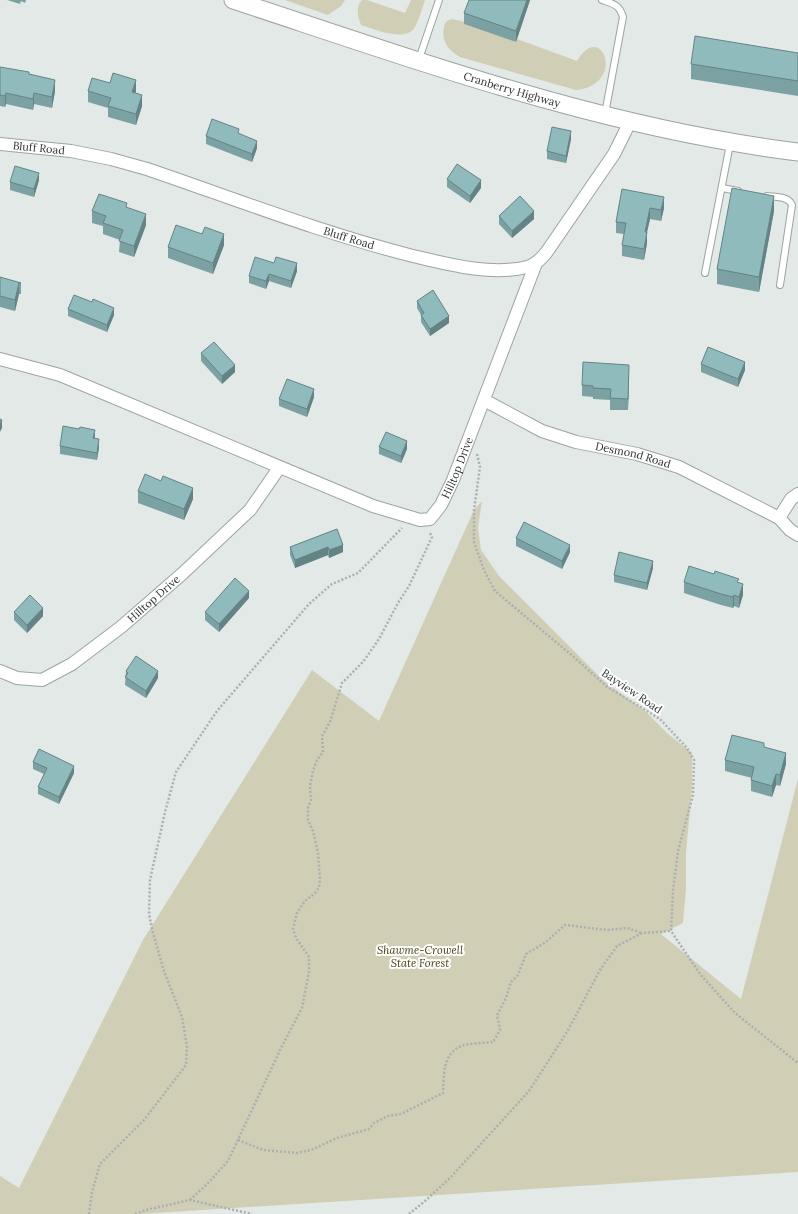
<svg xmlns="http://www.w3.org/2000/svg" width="798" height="1214" font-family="Lora,serif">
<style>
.green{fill:#d1ceb6}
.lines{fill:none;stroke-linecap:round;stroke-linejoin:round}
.lane-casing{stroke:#9ca4a0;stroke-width:8}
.street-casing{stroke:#9ca4a0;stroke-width:14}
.secondary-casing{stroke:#9ca4a0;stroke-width:19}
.path{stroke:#aab0ad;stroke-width:2.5;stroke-dasharray:2 2;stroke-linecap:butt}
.lane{stroke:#fff;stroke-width:6}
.street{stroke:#fff;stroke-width:12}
.secondary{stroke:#fff;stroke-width:17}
.wall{fill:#7ba1a3}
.shaded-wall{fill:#648384}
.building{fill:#8fbbbd;stroke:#648384}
.labels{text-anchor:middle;stroke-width:4;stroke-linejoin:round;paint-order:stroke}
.street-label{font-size:11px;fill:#2e312f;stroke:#fff}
.park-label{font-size:11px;font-style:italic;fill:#443d12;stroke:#fff}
</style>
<rect width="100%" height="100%" fill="#e2e9e6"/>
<g class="green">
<polygon points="285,0 345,0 341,6 328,15"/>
<path d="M362 0H367L405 13 411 0H425C422 9 419 19 415 27 406 43 374 29 361 25 358 16 355 8 362 0Z"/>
<path d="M452 19 465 22 464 24 516 42 517 39 577 61C601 19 628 84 576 90L460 57C448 50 441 41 444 27 445 22 447 20 452 19Z"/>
<polygon points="482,501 478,528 481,550 499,576 604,681 646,712 668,734 692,753 692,789 686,852 686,889 683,923 661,934 741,999 798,779 798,1172 140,1214 0,1214 0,1176 19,1188 143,940 312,670 379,721 474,510"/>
</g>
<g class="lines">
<g class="lane-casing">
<g id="lane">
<path d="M602 0C613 4 619 4 623 17L605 114"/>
<polyline points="419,59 439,0"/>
<polyline points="722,188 738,191"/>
<path d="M767 196C776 197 788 196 792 205L780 285"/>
<polyline points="705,273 730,144"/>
</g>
</g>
<g class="street-casing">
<g id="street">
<path id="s1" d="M0 144 71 151 111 159 147 169C235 199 322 233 413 256 447 264 491 276 527 267 535 265 540 260 546 253L614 154 630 122"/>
<path id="s2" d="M0 359 60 375 373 506 420 520 430 519 441 505 453 480 536 263"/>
<path id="s3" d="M484 400 542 431 576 442 637 454 679 467 779 518 790 530 798 535"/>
<polyline points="779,518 791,499 798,494"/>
<path id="s4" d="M0 671 17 678 42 680 72 664 121 627 182 574 250 510 279 468"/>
</g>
</g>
<g class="secondary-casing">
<g id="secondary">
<path id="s5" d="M233 0C419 61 603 128 798 152"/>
</g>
</g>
<g class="path">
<polyline points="477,454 480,467 474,510 474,542 484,570 495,591 575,658 606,686 660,719 687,748 694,760 693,795 678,851 673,891 671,931 700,974 735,1013 798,1063"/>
<path d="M238 1140 263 1150 297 1153 311 1150 337 1138 369 1129 374 1123 388 1116 401 1114 443 1093C444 1075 442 1055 461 1046 468 1043 485 1043 493 1042L500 1030 497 1015 506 998 511 982 518 975 526 954 546 942 565 925 607 930 627 928 642 933"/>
<polyline points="190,1200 209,1182 228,1161 281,1048 302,1008 309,972 309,957 296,938 293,929 297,913 305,901 315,893 319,887 320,880 318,853 313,831 308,820 308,808 311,800 310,786 313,771 317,760 323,752 322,736 330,722 342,683 363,662 379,639 398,603 409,586 432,537 430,533"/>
<polyline points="89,1214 92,1192 100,1164 144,1120 186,1065 187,1047 182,1017 164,971 153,933 149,914 150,880 165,812 176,772 217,711 309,604 332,584 358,573 402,528"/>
<polyline points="135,1214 146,1210 190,1200 252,1214"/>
<polyline points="409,1214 425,1201 450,1178 529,1091 567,1032 600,970 617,946 642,933 671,931"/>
</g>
<use href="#lane" class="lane"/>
<use href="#street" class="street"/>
<use href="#secondary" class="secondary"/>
</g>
<g class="wall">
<polygon points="7,0 26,0 25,3 21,1 20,4"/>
<polygon points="530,0 516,42 464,24 464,13"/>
<polygon points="798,53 798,96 691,79 691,64"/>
<polygon points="0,67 29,74 55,91 52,108 34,104 33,110 6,104 5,107 0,106"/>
<polygon points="110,83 136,91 135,93 142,106 136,125 108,117 108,108 88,102 88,91"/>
<polygon points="206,136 257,148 252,162 206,144"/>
<polygon points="571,139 566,163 547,159 547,151"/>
<polygon points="447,179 481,188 470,203 447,187"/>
<polygon points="39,180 34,197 10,190 10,182"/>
<polygon points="622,189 664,208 661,221 650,219 647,232 647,243 644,260 622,256 622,245 624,234 616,233 616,222"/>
<polygon points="127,207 146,225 134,257 119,252 120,240 103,234 103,226 92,223 92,211"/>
<polygon points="774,211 759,292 717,284 717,269"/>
<polygon points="499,216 534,219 512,238 499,224"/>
<polygon points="224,245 213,274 168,258 168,247"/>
<polygon points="274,263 297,271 291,288 269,281 266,289 249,283 249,276"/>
<polygon points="0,277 21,283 21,294 19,294 15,311 0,307"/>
<polygon points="417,301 449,323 430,336 421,322 421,315 417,308"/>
<polygon points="68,309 114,315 107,332 68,316"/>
<polygon points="201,353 235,372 222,384 201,361"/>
<polygon points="701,364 745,370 738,387 701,372"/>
<polygon points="629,376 628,410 610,410 610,400 593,399 593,397 582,396 582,385"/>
<polygon points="314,397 307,417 279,406 279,399"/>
<polygon points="95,437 94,438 99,447 97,460 60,454 60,446"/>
<polygon points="379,447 407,449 401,463 379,454"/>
<polygon points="161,481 193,499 184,520 138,503 138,491"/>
<polygon points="337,529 343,552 329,558 328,555 295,568 290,555 290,547"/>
<polygon points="516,538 570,552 562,569 516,546"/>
<polygon points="653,568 647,590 614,582 614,575"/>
<polygon points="684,582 739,583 743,595 739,608 734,606 733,608 721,605 684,593"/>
<polygon points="249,598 219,632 205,620 205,612"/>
<polygon points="14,612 43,616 27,633 14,620"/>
<polygon points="126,671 158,678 146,698 125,685"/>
<polygon points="764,748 786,764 780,786 776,785 772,797 751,791 751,780 752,778 725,771 725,760"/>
<polygon points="33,762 74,773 59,804 38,794 38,787 44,774 33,769"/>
</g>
<g class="shaded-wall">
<polygon points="527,0 530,0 516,42 516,31"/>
<polygon points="55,80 55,91 52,108 52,97"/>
<polygon points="136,80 136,91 132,104 132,92"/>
<polygon points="6,93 6,104 5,107 5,96"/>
<polygon points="34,93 34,104 33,110 33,99"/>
<polygon points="142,95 142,106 136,125 136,114"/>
<polygon points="571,131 571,139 566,163 566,156"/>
<polygon points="257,141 257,148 252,162 252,154"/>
<polygon points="39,173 39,180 34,197 34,189"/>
<polygon points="481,180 481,188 470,203 470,196"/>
<polygon points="774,196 774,211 759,292 759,277"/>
<polygon points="664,197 664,208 661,221 661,210"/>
<polygon points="650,208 650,219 647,232 647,243 644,260 645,232"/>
<polygon points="534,211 534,219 512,238 512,231"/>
<polygon points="146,214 146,225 134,257 134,246"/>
<polygon points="224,234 224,245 213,274 213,263"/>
<polygon points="297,263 297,271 291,288 291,281"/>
<polygon points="269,274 269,281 266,289 266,281"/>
<polygon points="19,283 19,294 15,311 15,300"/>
<polygon points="114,308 114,315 107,332 107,325"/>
<polygon points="449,316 449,323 430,336 430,329"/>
<polygon points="745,362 745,370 738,387 738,379"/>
<polygon points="235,365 235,372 222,384 222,376"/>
<polygon points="629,365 629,376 628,410 628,399"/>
<polygon points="314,389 314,397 307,417 307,409"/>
<polygon points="2,420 2,428 0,432 0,425"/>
<polygon points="95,430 95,437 93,446 93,438"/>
<polygon points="99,439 99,447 97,460 97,453"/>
<polygon points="407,441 407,449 401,463 401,456"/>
<polygon points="193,488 193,499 184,520 184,509"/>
<polygon points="343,545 343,552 329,558 329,550"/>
<polygon points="570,545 570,552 562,569 562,561"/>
<polygon points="328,547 328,555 295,568 295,560"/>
<polygon points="653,561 653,568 647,590 647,583"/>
<polygon points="743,584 743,595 739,608 739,597"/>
<polygon points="249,591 249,598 219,632 219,624"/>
<polygon points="734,595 734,606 733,608 733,597"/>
<polygon points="43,608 43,616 27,633 27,625"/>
<polygon points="158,671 158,678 146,698 146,691"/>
<polygon points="786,753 786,764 780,786 780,775"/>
<polygon points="74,766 74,773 59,804 59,797"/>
<polygon points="776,774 776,785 772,797 772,786"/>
</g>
<g class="building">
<polygon points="469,0 527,0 516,31 464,13"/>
<polygon points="695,36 798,53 798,81 691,64"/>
<polygon points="0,67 29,72 29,74 55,80 52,97 34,93 33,99 6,93 5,96 0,95"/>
<polygon points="113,73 136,80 132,92 142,95 136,114 108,106 111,98 88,91 92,78 110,83"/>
<polygon points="212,119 239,129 238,133 257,141 252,154 206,136"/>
<polygon points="552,127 571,131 566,156 547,151"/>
<polygon points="457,164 481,180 470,196 447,179"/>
<polygon points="15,166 39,173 34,189 10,182"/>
<polygon points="732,188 774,196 759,277 717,269"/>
<polygon points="622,189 664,197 661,210 650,208 645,232 647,232 644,249 622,245 626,223 616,222"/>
<polygon points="99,194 127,203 126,207 146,214 134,246 119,241 123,230 103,223 106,216 92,211"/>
<polygon points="520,196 534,211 512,231 499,216"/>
<polygon points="176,225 202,234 205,227 224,234 213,263 168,247"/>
<polygon points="255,257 274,263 276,257 297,263 291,281 269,274 266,281 249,276"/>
<polygon points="0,277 21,283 19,283 15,300 0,296"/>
<polygon points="433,290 449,316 430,329 421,315 424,313 417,301"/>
<polygon points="74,295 92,302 93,299 114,308 107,325 68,309"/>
<polygon points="214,342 235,365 222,376 201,353"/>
<polygon points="708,347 745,362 738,379 701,364"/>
<polygon points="583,362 629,365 628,399 610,398 611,389 593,388 593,386 582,385"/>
<polygon points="287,379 314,389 307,409 279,399"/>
<polygon points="0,419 2,420 0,425"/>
<polygon points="63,426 79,429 80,427 95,430 93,438 99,439 97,453 60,446"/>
<polygon points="386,432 407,441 401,456 379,447"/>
<polygon points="145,474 161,481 163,476 193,488 184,509 138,491"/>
<polygon points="524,522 570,545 562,561 516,538"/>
<polygon points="337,529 343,545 329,550 328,547 295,560 290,547"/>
<polygon points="619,552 653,561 647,583 614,575"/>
<polygon points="689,566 714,574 715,571 739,579 737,582 743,584 739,597 734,595 733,597 721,594 684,582"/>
<polygon points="235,578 249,591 219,624 205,612"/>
<polygon points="30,595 43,608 27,625 14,612"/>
<polygon points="136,656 158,671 146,691 125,677 128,673 126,671"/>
<polygon points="732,735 764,743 764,747 786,753 780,775 776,774 772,786 751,780 754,767 725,760"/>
<polygon points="39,749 74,766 59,797 38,787 47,768 33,762"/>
</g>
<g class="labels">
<g class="street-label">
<text dy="4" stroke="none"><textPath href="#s5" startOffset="293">Cranberry Highway</textPath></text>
<text dy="4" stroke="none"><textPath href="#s1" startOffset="39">Bluff Road</textPath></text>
<text dy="4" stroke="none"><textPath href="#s1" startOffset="363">Bluff Road</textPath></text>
<text dy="4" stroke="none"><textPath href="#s3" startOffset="160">Desmond Road</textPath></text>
<text dy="4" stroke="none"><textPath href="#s2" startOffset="519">Hilltop Drive</textPath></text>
<text dy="4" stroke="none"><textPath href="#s4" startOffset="182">Hilltop Drive</textPath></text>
<text transform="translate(632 691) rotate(34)" y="4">Bayview Road</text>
</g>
<g class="park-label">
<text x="420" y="954">Shawme-Crowell<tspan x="420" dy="13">State Forest</tspan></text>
</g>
</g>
</svg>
